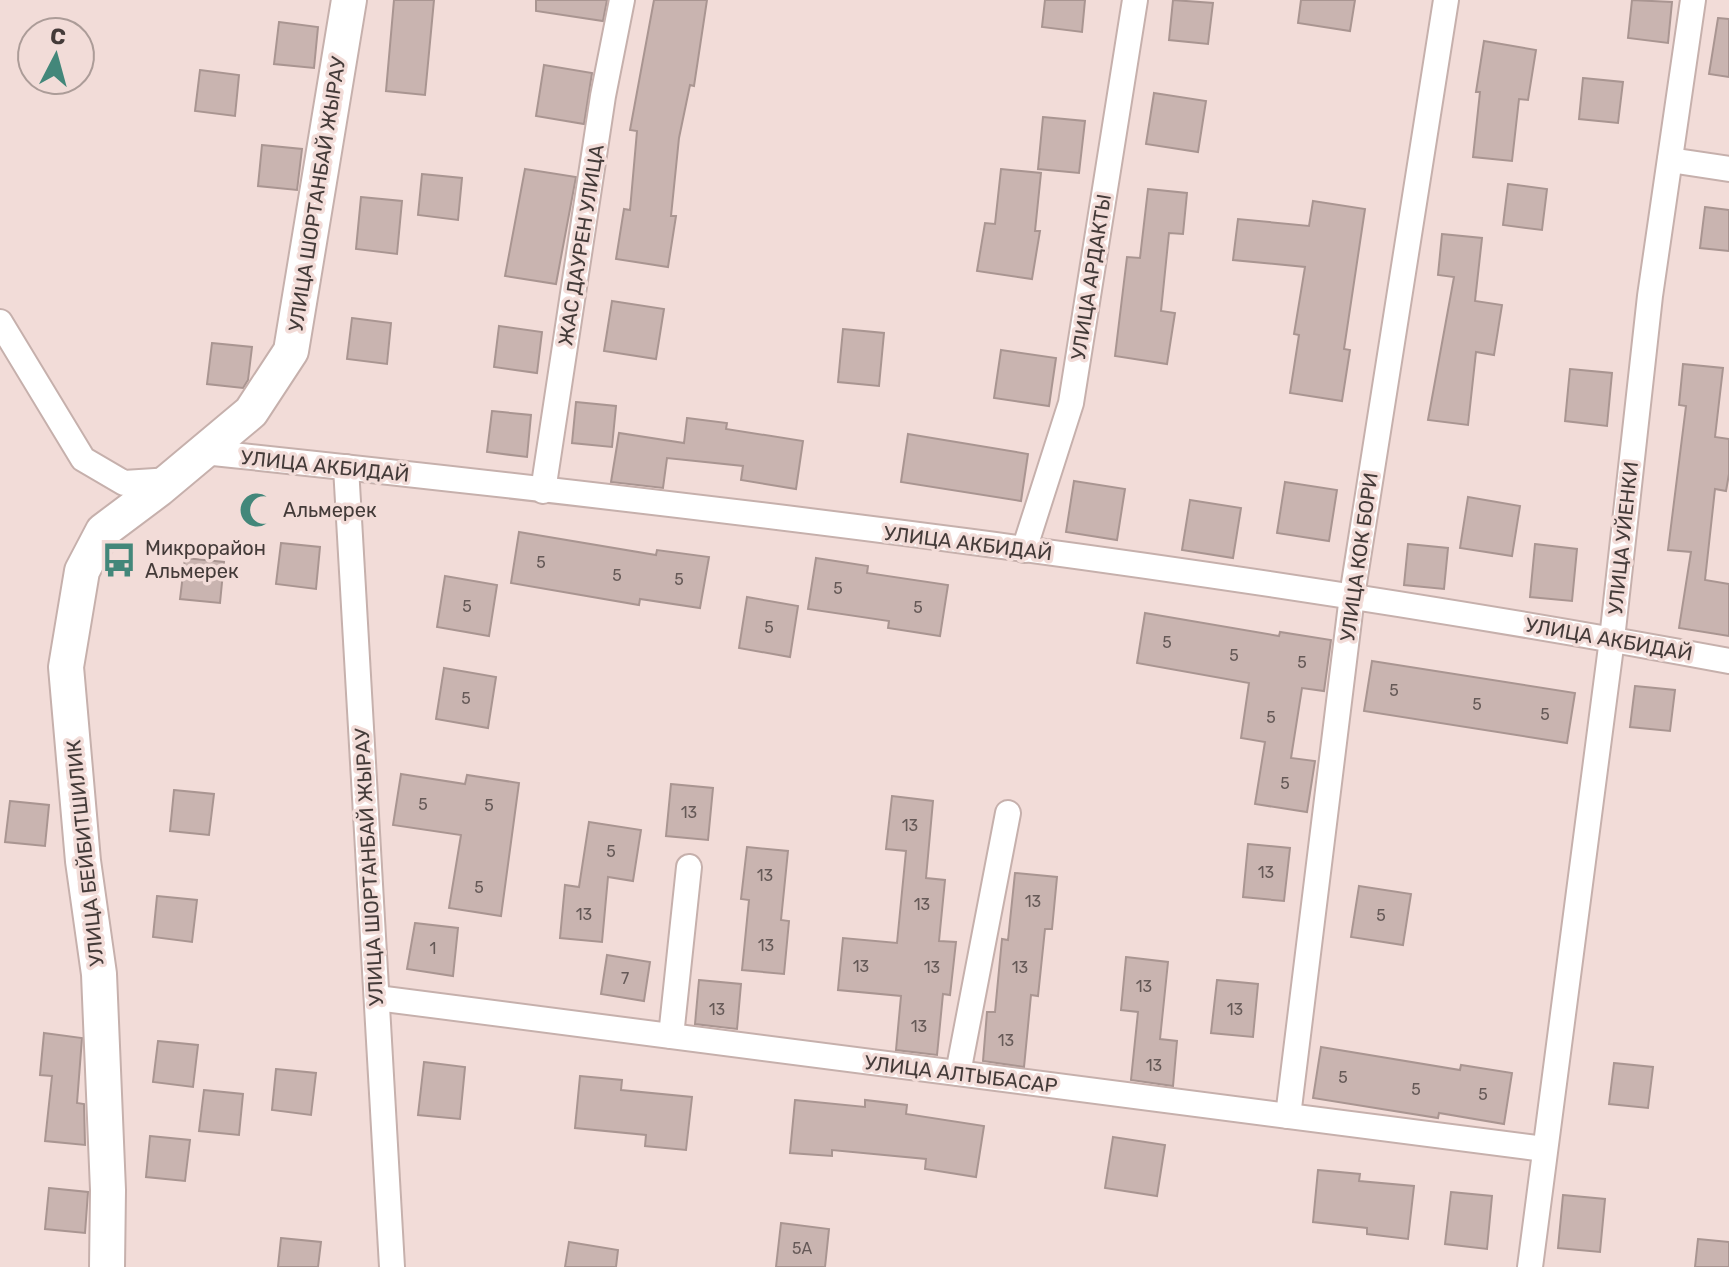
<svg xmlns="http://www.w3.org/2000/svg" width="1729" height="1267" font-family="Rubik,sans-serif">
<style>
.building{fill:#c9b4b0;stroke:#a99591;stroke-width:2}
.lines{fill:none;stroke-linecap:round;stroke-linejoin:round}
.street-casing{stroke:#c6b0ac;stroke-width:28}
.secondary-casing{stroke:#c6b0ac;stroke-width:38}
.street{stroke:#fff;stroke-width:24}
.secondary{stroke:#fff;stroke-width:34}
.labels{text-anchor:middle;stroke-width:7;stroke-linejoin:round;paint-order:stroke}
.number-label{font-size:16px;fill:#655957}
.street-label{font-size:20px;fill:#443b39;stroke:#f2dcd8}
.poi-label{font-size:20px;fill:#443b39;stroke:#f2dcd8;text-anchor:start}
</style>
<rect width="100%" height="100%" fill="#f2dcd8"/>
<g class="building">
<polygon points="394,0 434,0 425,95 386,91"/>
<polygon points="536,0 607,0 603,21 536,11"/>
<polygon points="654,0 707,0 694,86 690,85 679,138 671,216 676,216 668,267 616,259 624,209 630,210 637,131 630,130"/>
<polygon points="1045,0 1085,0 1082,32 1042,27"/>
<polygon points="1173,0 1213,3 1208,44 1169,40"/>
<polygon points="1301,0 1355,0 1350,31 1298,23"/>
<polygon points="1632,0 1672,2 1668,43 1628,38"/>
<polygon points="1718,18 1729,19 1729,77 1709,74"/>
<polygon points="279,22 318,27 314,68 274,64"/>
<polygon points="1484,41 1536,50 1528,100 1519,99 1512,161 1473,157 1480,92 1476,92"/>
<polygon points="544,65 592,73 584,124 536,116"/>
<polygon points="200,70 239,75 235,116 195,111"/>
<polygon points="1583,78 1623,82 1618,123 1579,119"/>
<polygon points="1154,93 1206,101 1198,152 1146,144"/>
<polygon points="1043,117 1085,121 1079,173 1038,169"/>
<polygon points="262,145 302,149 297,190 258,186"/>
<polygon points="525,169 576,177 556,284 505,276"/>
<polygon points="1001,169 1041,173 1035,231 1040,231 1032,279 977,271 985,223 995,224"/>
<polygon points="422,174 462,178 458,220 418,215"/>
<polygon points="1508,184 1547,189 1542,230 1503,225"/>
<polygon points="1148,189 1187,193 1183,234 1169,233 1161,311 1175,313 1167,364 1115,356 1127,257 1140,258"/>
<polygon points="361,197 402,201 397,254 356,249"/>
<polygon points="1313,201 1365,209 1344,349 1350,350 1342,401 1290,393 1299,335 1294,334 1305,267 1233,260 1238,219 1309,226"/>
<polygon points="1705,207 1729,210 1729,251 1700,248"/>
<polygon points="1442,234 1482,238 1475,301 1502,305 1494,355 1476,352 1468,425 1428,420 1454,277 1438,275"/>
<polygon points="612,301 664,309 656,359 604,351"/>
<polygon points="352,318 391,323 387,364 347,359"/>
<polygon points="499,326 542,332 537,373 494,367"/>
<polygon points="843,329 884,333 879,386 838,382"/>
<polygon points="212,343 252,347 248,380 243,388 207,384"/>
<polygon points="1001,350 1056,358 1049,406 994,398"/>
<polygon points="1683,364 1723,368 1715,437 1729,439 1729,474 1726,491 1715,489 1705,580 1729,584 1729,636 1679,628 1691,552 1668,550 1686,406 1679,405"/>
<polygon points="1570,369 1612,373 1607,426 1565,421"/>
<polygon points="576,402 616,406 612,447 572,443"/>
<polygon points="492,411 531,415 527,457 487,452"/>
<polygon points="687,418 727,423 726,429 803,441 796,489 741,480 743,466 667,458 663,488 611,482 619,433 684,443"/>
<polygon points="908,434 1028,454 1021,501 901,482"/>
<polygon points="1074,481 1125,489 1117,540 1066,532"/>
<polygon points="1285,482 1337,490 1329,541 1277,533"/>
<polygon points="1468,497 1520,506 1512,556 1460,548"/>
<polygon points="1190,500 1241,508 1233,558 1182,550"/>
<polygon points="519,532 656,555 657,550 709,557 700,608 640,599 639,605 511,583"/>
<polygon points="281,543 320,547 316,589 276,584"/>
<polygon points="1408,544 1448,548 1444,589 1404,585"/>
<polygon points="1535,544 1577,549 1572,601 1530,597"/>
<polygon points="185,558 224,562 220,603 180,599"/>
<polygon points="816,558 868,566 867,573 948,585 940,636 888,628 889,621 808,609"/>
<polygon points="445,576 497,585 489,636 437,627"/>
<polygon points="747,597 798,606 790,657 739,648"/>
<polygon points="1145,613 1279,636 1280,632 1331,640 1324,691 1302,688 1291,758 1315,761 1307,812 1255,804 1265,742 1241,738 1249,683 1137,663"/>
<polygon points="1372,661 1575,693 1567,743 1364,711"/>
<polygon points="444,668 496,677 488,728 436,719"/>
<polygon points="1635,686 1675,690 1670,731 1630,727"/>
<polygon points="401,774 465,784 467,775 519,783 501,916 449,908 461,835 393,825"/>
<polygon points="671,784 713,788 708,840 666,836"/>
<polygon points="174,790 214,794 209,835 170,831"/>
<polygon points="892,796 933,801 926,878 945,880 939,941 956,942 950,995 943,994 937,1055 896,1050 901,996 838,990 843,938 897,943 906,851 886,849"/>
<polygon points="10,801 49,805 45,846 5,842"/>
<polygon points="589,822 641,830 633,881 608,877 602,942 560,938 565,885 579,887"/>
<polygon points="1248,844 1290,848 1284,901 1243,897"/>
<polygon points="747,847 788,851 781,920 789,921 784,974 742,970 749,900 741,899"/>
<polygon points="1015,873 1057,877 1052,929 1045,929 1038,996 1031,995 1024,1067 983,1061 987,1012 995,1012 1002,939 1008,940"/>
<polygon points="1359,886 1411,894 1403,945 1351,937"/>
<polygon points="157,896 197,900 192,942 153,937"/>
<polygon points="415,923 458,928 453,976 407,969"/>
<polygon points="607,955 650,962 644,1001 601,994"/>
<polygon points="1126,957 1168,962 1160,1039 1177,1041 1173,1086 1131,1080 1138,1012 1121,1010"/>
<polygon points="699,980 741,984 737,1029 695,1024"/>
<polygon points="1217,980 1258,984 1253,1037 1211,1033"/>
<polygon points="44,1033 82,1038 77,1103 84,1104 85,1145 45,1141 52,1076 40,1075"/>
<polygon points="158,1041 198,1045 193,1087 153,1082"/>
<polygon points="1321,1047 1460,1070 1461,1065 1512,1073 1504,1124 1439,1113 1438,1118 1313,1098"/>
<polygon points="424,1062 465,1067 460,1119 418,1115"/>
<polygon points="1614,1063 1653,1067 1648,1108 1609,1104"/>
<polygon points="276,1069 316,1073 311,1115 272,1110"/>
<polygon points="580,1076 622,1080 621,1090 692,1097 686,1150 645,1146 646,1135 575,1128"/>
<polygon points="204,1090 243,1094 239,1135 199,1131"/>
<polygon points="795,1100 865,1107 865,1100 907,1105 906,1114 984,1126 976,1177 925,1169 926,1159 832,1150 832,1156 790,1153"/>
<polygon points="150,1136 190,1140 185,1181 146,1177"/>
<polygon points="1113,1137 1165,1145 1157,1196 1105,1188"/>
<polygon points="1318,1170 1360,1174 1359,1181 1414,1186 1408,1239 1367,1234 1367,1228 1313,1222"/>
<polygon points="49,1188 88,1192 85,1233 45,1229"/>
<polygon points="1451,1192 1492,1196 1487,1249 1445,1244"/>
<polygon points="1563,1195 1605,1199 1600,1252 1558,1248"/>
<polygon points="781,1223 829,1229 825,1267 776,1267"/>
<polygon points="281,1238 321,1242 318,1267 278,1267"/>
<polygon points="1698,1239 1729,1242 1729,1267 1695,1267"/>
<polygon points="569,1242 618,1250 616,1267 565,1267"/>
</g>
<g class="lines">
<g class="street-casing">
<g id="street">
<polyline points="1670,160 1729,169"/>
<polyline points="0,322 83,459 124,483 171,480"/>
<path d="M204 452C714 506 1225 567 1729 661"/>
<polyline points="346,467 392,1267"/>
<polyline points="543,491 603,96 622,0"/>
<polyline points="1024,550 1071,403 1135,0"/>
<polyline points="377,998 1544,1149"/>
<polyline points="671,1036 689,867"/>
<polyline points="958,1073 1008,813"/>
<polyline points="1288,1116 1352,596 1446,0"/>
<polyline points="1530,1267 1612,639 1650,296 1693,0"/>
</g>
</g>
<g class="secondary-casing">
<polyline id="secondary" points="107,1267 108,1190 99,974 83,861 66,667 82,571 103,531 159,489 251,412 291,351 349,0"/>
</g>
<use href="#street" class="street"/>
<use href="#secondary" class="secondary"/>
</g>
<defs>
<g id="mosque-bare" transform="scale(2.76)"><path d="M3.5-4.9A6 6 0 1 0 3.5 4.9A5 5 0 1 1 3.5-4.9Z" fill="#43877a" stroke="#f2dcd8" stroke-width="2.5" paint-order="stroke"/></g>
<g id="bus-bare" transform="scale(2.76)"><path d="M-5-6H5V4H4V6H2V4H-2V6H-4V4H-5ZM-3.5-4V0h7V-4ZM-3.5 1.2v1.5H-2V1.2ZM2 1.2v1.5H3.5V1.2Z" fill="#43877a" stroke="#f2dcd8" stroke-width="2.5" paint-order="stroke"/></g>
</defs>
<g fill-rule="evenodd">
<use href="#mosque-bare" x="257" y="510"/>
<use href="#bus-bare" x="119" y="560"/>
</g>
<g class="labels">
<g class="number-label">
<text x="541" y="568">5</text>
<text x="617" y="581">5</text>
<text x="679" y="585">5</text>
<text x="838" y="594">5</text>
<text x="467" y="612">5</text>
<text x="918" y="613">5</text>
<text x="769" y="633">5</text>
<text x="1167" y="648">5</text>
<text x="1234" y="661">5</text>
<text x="1302" y="668">5</text>
<text x="1394" y="696">5</text>
<text x="466" y="704">5</text>
<text x="1477" y="710">5</text>
<text x="1545" y="720">5</text>
<text x="1271" y="723">5</text>
<text x="1285" y="789">5</text>
<text x="423" y="810">5</text>
<text x="489" y="811">5</text>
<text x="689" y="818">13</text>
<text x="910" y="831">13</text>
<text x="611" y="857">5</text>
<text x="1266" y="878">13</text>
<text x="765" y="881">13</text>
<text x="479" y="893">5</text>
<text x="1033" y="907">13</text>
<text x="922" y="910">13</text>
<text x="584" y="920">13</text>
<text x="1381" y="921">5</text>
<text x="766" y="951">13</text>
<text x="433" y="954">1</text>
<text x="861" y="972">13</text>
<text x="932" y="973">13</text>
<text x="1020" y="973">13</text>
<text x="625" y="984">7</text>
<text x="1144" y="992">13</text>
<text x="717" y="1015">13</text>
<text x="1235" y="1015">13</text>
<text x="919" y="1032">13</text>
<text x="1006" y="1046">13</text>
<text x="1154" y="1071">13</text>
<text x="1343" y="1083">5</text>
<text x="1416" y="1095">5</text>
<text x="1483" y="1100">5</text>
<text x="802" y="1254">5А</text>
</g>
<g class="street-label">
<text transform="translate(317 194) rotate(-81)" y="7">УЛИЦА ШОРТАНБАЙ ЖЫРАУ</text>
<text transform="translate(581 245) rotate(-81)" y="7">ЖАС ДАУРЕН УЛИЦА</text>
<text transform="translate(1091 277) rotate(-81)" y="7">УЛИЦА АРДАКТЫ</text>
<text transform="translate(325 466) rotate(6)" y="7">УЛИЦА АКБИДАЙ</text>
<text transform="translate(1623 538) rotate(-84)" y="7">УЛИЦА УЙЕНКИ</text>
<text transform="translate(968 543) rotate(7)" y="7">УЛИЦА АКБИДАЙ</text>
<text transform="translate(1359 557) rotate(-82)" y="7">УЛИЦА КОК БОРИ</text>
<text transform="translate(1609 639) rotate(10)" y="7">УЛИЦА АКБИДАЙ</text>
<text transform="translate(85 853) rotate(-96)" y="7">УЛИЦА БЕЙБИТШИЛИК</text>
<text transform="translate(369 867) rotate(-93)" y="7">УЛИЦА ШОРТАНБАЙ ЖЫРАУ</text>
<text transform="translate(961 1074) rotate(7)" y="7">УЛИЦА АЛТЫБАСАР</text>
</g>
<g class="poi-label">
<text x="283" y="517">Альмерек</text>
<text x="145" y="555">Микрорайон<tspan x="145" dy="23">Альмерек</tspan></text>
</g>
</g>
<g transform="translate(56 56) rotate(6)"><circle r="38" fill="#f2dcd8" stroke="#ac9c98" stroke-width="2"/>
<path d="M0-6L14 30L0 20L-14 30Z" fill="#43877a"/>
<text y="-12" font-size="22" font-weight="bold" text-anchor="middle" fill="#443b39">С</text>
</g>
</svg>
